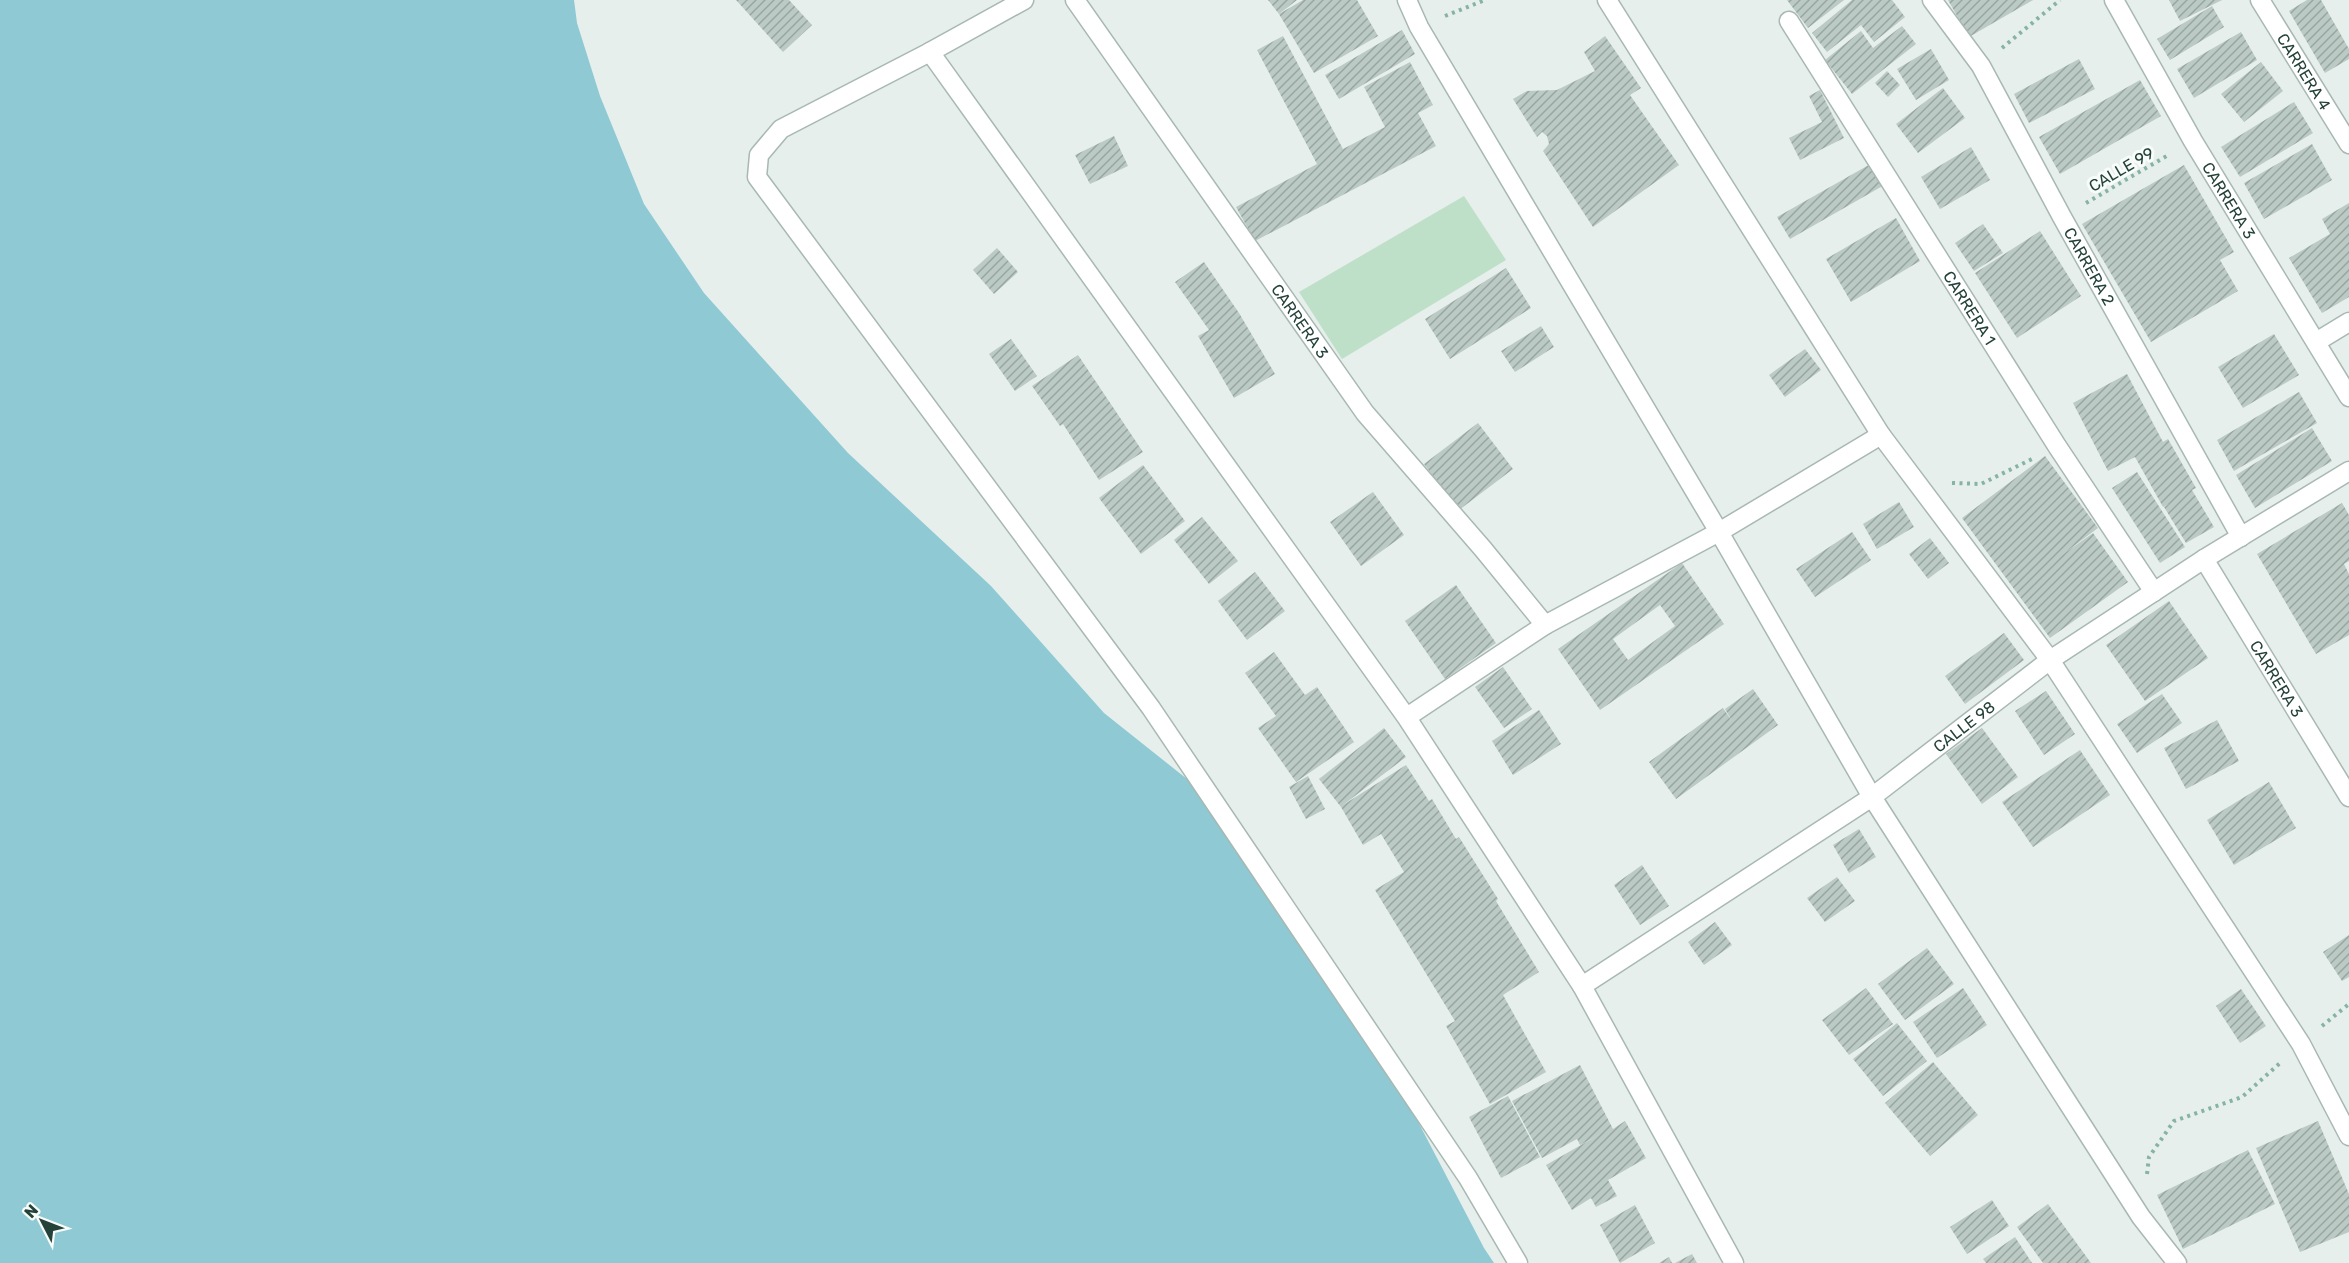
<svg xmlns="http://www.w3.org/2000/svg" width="2349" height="1263" font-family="Rubik,sans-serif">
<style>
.grass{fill:#bfe0c8}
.water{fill:#8ec9d4}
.building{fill:url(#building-hatch);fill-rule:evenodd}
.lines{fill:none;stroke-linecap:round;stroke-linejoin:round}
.minor-casing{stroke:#a8b8b2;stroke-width:21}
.path{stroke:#86b3a5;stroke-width:4;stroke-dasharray:3 4.5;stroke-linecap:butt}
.minor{stroke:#fff;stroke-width:18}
.labels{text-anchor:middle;stroke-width:6;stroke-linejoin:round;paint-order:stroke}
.street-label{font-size:16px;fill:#24423a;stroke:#f7fbf9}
</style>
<defs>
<pattern id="building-hatch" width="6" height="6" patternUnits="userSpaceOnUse" patternTransform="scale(1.5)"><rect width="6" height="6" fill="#bbcac4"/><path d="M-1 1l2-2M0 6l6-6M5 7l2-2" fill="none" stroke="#98a6a0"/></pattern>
</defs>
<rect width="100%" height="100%" fill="#e6efeb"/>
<polygon class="grass" points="1464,196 1506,260 1342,359 1299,292"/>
<polygon class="water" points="0,0 574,0 577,23 600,96 644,204 704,293 848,453 991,586 1104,713 1236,818 1343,1009 1414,1114 1484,1248 1494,1263 0,1263"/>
<g class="building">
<polygon points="736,0 789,0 812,25 783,52"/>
<polygon points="1268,0 1297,0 1279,14"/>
<polygon points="1303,0 1357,0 1378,36 1314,73 1279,14"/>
<polygon points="1787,0 1844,0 1808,28"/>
<polygon points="1852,0 1892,0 1905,17 1874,42 1861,25 1827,52 1812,33"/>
<polygon points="1948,0 2033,0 1969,37"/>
<polygon points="2169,0 2222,0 2180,21"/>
<polygon points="2307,0 2321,0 2349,49 2349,59 2325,73 2289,11"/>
<polygon points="2212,6 2224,27 2170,60 2157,39"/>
<polygon points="1902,26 1916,44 1852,94 1825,60 1861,31 1873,48"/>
<polygon points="1402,30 1415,54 1339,99 1325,75"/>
<polygon points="2241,32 2257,60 2194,98 2177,69"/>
<polygon points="1283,36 1343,149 1385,127 1364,87 1410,62 1433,105 1418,113 1436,146 1255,241 1236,207 1317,164 1257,50"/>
<polygon points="1605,36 1641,88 1630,95 1679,165 1593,227 1543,151 1549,144 1547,136 1542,132 1537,137 1513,99 1527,91 1557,90 1595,71 1584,52"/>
<polygon points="1931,49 1949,80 1916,100 1897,69"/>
<polygon points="2079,59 2095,89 2029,123 2014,94"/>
<polygon points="2261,62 2283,91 2244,122 2221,94"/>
<polygon points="1887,71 1900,85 1888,97 1875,83"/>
<polygon points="2140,80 2161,116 2060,174 2039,137"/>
<polygon points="1943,88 1965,118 1918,153 1896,124"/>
<polygon points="1820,90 1844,138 1800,160 1789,138 1822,122 1809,96"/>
<polygon points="2294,102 2313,133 2240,177 2221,147"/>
<polygon points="1114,136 1128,166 1090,184 1075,155"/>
<polygon points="2312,144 2332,180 2264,219 2244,183"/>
<polygon points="1971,147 1990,180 1940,209 1921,177"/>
<polygon points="1874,162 1886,184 1790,239 1777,217"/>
<polygon points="2184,165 2234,252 2220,260 2238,291 2151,342 2082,224"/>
<polygon points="2349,203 2349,297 2322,313 2289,258 2330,234 2322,219"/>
<polygon points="1896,218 1920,261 1851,302 1826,259"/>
<polygon points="1983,224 2003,253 1974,271 1955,243"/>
<polygon points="2040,231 2081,296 2017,338 1975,273"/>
<polygon points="997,248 1018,272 994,294 973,270"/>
<polygon points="1204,262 1239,313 1275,374 1234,398 1198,336 1209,330 1175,282"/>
<polygon points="1506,268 1531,308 1450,359 1425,319"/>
<polygon points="1541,326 1554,347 1515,372 1501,351"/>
<polygon points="2274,334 2299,375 2243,408 2218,367"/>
<polygon points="1011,339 1037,376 1015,391 989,354"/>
<polygon points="1805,349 1821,370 1785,397 1769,375"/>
<polygon points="1078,355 1143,452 1099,480 1063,424 1060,426 1032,386"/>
<polygon points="2127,374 2163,442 2168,439 2196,488 2192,490 2214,527 2186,543 2164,507 2171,503 2163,507 2135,457 2108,471 2073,403"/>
<polygon points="2299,392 2317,423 2234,471 2217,440"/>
<polygon points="1478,423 1513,469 1459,510 1424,464"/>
<polygon points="2312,428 2332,461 2255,508 2236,475"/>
<polygon points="2045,456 2098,528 2059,557 2093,533 2128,582 2050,638 1962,518"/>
<polygon points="1143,465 1185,521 1141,554 1099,498"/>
<polygon points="2137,472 2185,547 2160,563 2112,488"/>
<polygon points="1373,492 1404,535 1361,566 1330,522"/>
<polygon points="1899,502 1914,527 1877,549 1863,524"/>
<polygon points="2342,503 2349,515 2349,561 2344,564 2349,574 2349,635 2316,654 2257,554"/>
<polygon points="1202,517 1238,561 1209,584 1174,540"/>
<polygon points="1852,532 1871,560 1815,597 1796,569"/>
<polygon points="1930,538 1949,563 1928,579 1909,554"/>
<path d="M1682 563 1724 624 1600 710 1558 649ZM1660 605 1675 626 1628 660 1613 639Z"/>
<polygon points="1255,572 1285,611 1247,640 1218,601"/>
<polygon points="1456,585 1496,643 1445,679 1405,621"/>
<polygon points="2169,601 2208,658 2145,701 2106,645"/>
<polygon points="2004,633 2024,660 1965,704 1945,676"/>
<polygon points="1274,652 1305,695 1317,687 1354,742 1296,782 1258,728 1276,716 1245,673"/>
<polygon points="1503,667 1532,709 1504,728 1475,687"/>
<polygon points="1753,689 1778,725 1676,799 1649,762 1723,708 1732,721 1725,709"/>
<polygon points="2046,691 2075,734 2044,755 2015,711"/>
<polygon points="2162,694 2182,723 2137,753 2117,724"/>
<polygon points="1539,710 1561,744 1513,775 1492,741"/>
<polygon points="2217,720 2239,761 2186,789 2164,748"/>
<polygon points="1384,728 1406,757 1343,805 1406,765 1429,801 1432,799 1456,839 1459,837 1498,899 1496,901 1539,972 1503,995 1546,1072 1490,1104 1446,1026 1455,1021 1375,890 1404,872 1381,834 1363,845 1341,807 1319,779"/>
<polygon points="1982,728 2018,777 1982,804 1946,754"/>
<polygon points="2080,750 2110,795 2033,847 2002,802"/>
<polygon points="1308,776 1325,809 1306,819 1289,787"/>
<polygon points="2269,782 2296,828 2234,865 2207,820"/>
<polygon points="1859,829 1876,857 1849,873 1833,845"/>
<polygon points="1642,865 1669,906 1640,925 1614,885"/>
<polygon points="1837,877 1855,901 1825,922 1807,898"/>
<polygon points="1715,922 1732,945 1704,965 1688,942"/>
<polygon points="2349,935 2349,977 2342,981 2323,952"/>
<polygon points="1927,948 1954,984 1905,1020 1878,984"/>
<polygon points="1866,988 1893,1024 1849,1055 1822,1020"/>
<polygon points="1963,988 1987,1025 1937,1058 1913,1022"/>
<polygon points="2241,989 2266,1026 2240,1043 2216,1006"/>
<polygon points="1897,1023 1927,1061 1883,1096 1853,1059"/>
<polygon points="1933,1062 1978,1115 1930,1156 1885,1103"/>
<polygon points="1580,1065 1613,1129 1625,1121 1646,1158 1608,1180 1617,1196 1596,1207 1591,1198 1572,1210 1546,1165 1602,1133 1580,1145 1577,1139 1542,1158 1512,1101"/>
<polygon points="1508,1096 1540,1157 1501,1178 1469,1117"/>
<polygon points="2318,1121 2349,1194 2349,1232 2300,1252 2256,1148"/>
<polygon points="2248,1150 2275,1204 2183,1249 2157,1195"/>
<polygon points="1992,1200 2009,1226 1967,1254 1950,1227"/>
<polygon points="2048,1204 2091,1263 2043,1263 2017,1227"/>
<polygon points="1635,1205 1655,1243 1620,1263 1600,1225"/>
<polygon points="2015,1237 2032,1263 1986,1263 1983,1259"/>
<polygon points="1692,1254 1697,1263 1675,1263"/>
<polygon points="1669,1257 1672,1263 1659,1263"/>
</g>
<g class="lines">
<g class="minor-casing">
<g id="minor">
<path id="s1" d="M1075 0 1365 413 1483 549 1545 625"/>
<polyline points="1407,0 1419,27 1719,532 1872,797 2141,1217 2177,1263"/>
<polyline points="1607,0 1881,435 2050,660 2301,1044 2349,1136"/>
<path id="s2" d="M1932 0 1981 66 2062 217 2241 537"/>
<path id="s3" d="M2114 0 2193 141 2349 397"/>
<path id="s4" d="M2260 0 2349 144"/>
<path id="s5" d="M1789 21 2057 446 2154 592"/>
<polyline points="930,52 1024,0"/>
<polyline points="2316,342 2349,322"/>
<path id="s6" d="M2204 559 2349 797"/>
<polyline points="1407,717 1545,625 1719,532 1881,435"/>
<path id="s7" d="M1582 986 1872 797 2050 660 2204 559 2349 471"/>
<polyline points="1518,1263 1468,1178 1151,708 757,177 759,155 781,129 930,52 1407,718 1582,986 1734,1263"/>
</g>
</g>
<g class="path">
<polyline points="1445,16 1485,0"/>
<polyline points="2002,48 2060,0"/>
<polyline points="2086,203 2170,154"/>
<polyline points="1952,483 1981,484 2034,458"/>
<polyline points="2322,1026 2349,1004"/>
<polyline points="2147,1174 2149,1157 2174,1121 2242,1097 2280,1063"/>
</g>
<use href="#minor" class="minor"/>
</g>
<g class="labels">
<g class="street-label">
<text dy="6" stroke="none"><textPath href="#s4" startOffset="84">CARRERA 4</textPath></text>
<text transform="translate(2121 169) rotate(-30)" y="6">CALLE 99</text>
<text dy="6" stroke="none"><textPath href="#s3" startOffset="231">CARRERA 3</textPath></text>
<text dy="6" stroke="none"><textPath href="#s2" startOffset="310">CARRERA 2</textPath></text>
<text dy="6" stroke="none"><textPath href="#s5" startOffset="339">CARRERA 1</textPath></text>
<text dy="6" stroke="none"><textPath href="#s1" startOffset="392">CARRERA 3</textPath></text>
<text dy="6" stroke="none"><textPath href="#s6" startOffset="140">CARRERA 3</textPath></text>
<text dy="6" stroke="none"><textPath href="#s7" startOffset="462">CALLE 98</textPath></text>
</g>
</g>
<g transform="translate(42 1221) rotate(312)" stroke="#f7fbf9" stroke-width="4.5" paint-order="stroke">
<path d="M0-4.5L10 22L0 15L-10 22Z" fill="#24423a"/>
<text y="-9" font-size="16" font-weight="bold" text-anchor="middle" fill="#24423a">N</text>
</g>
</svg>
